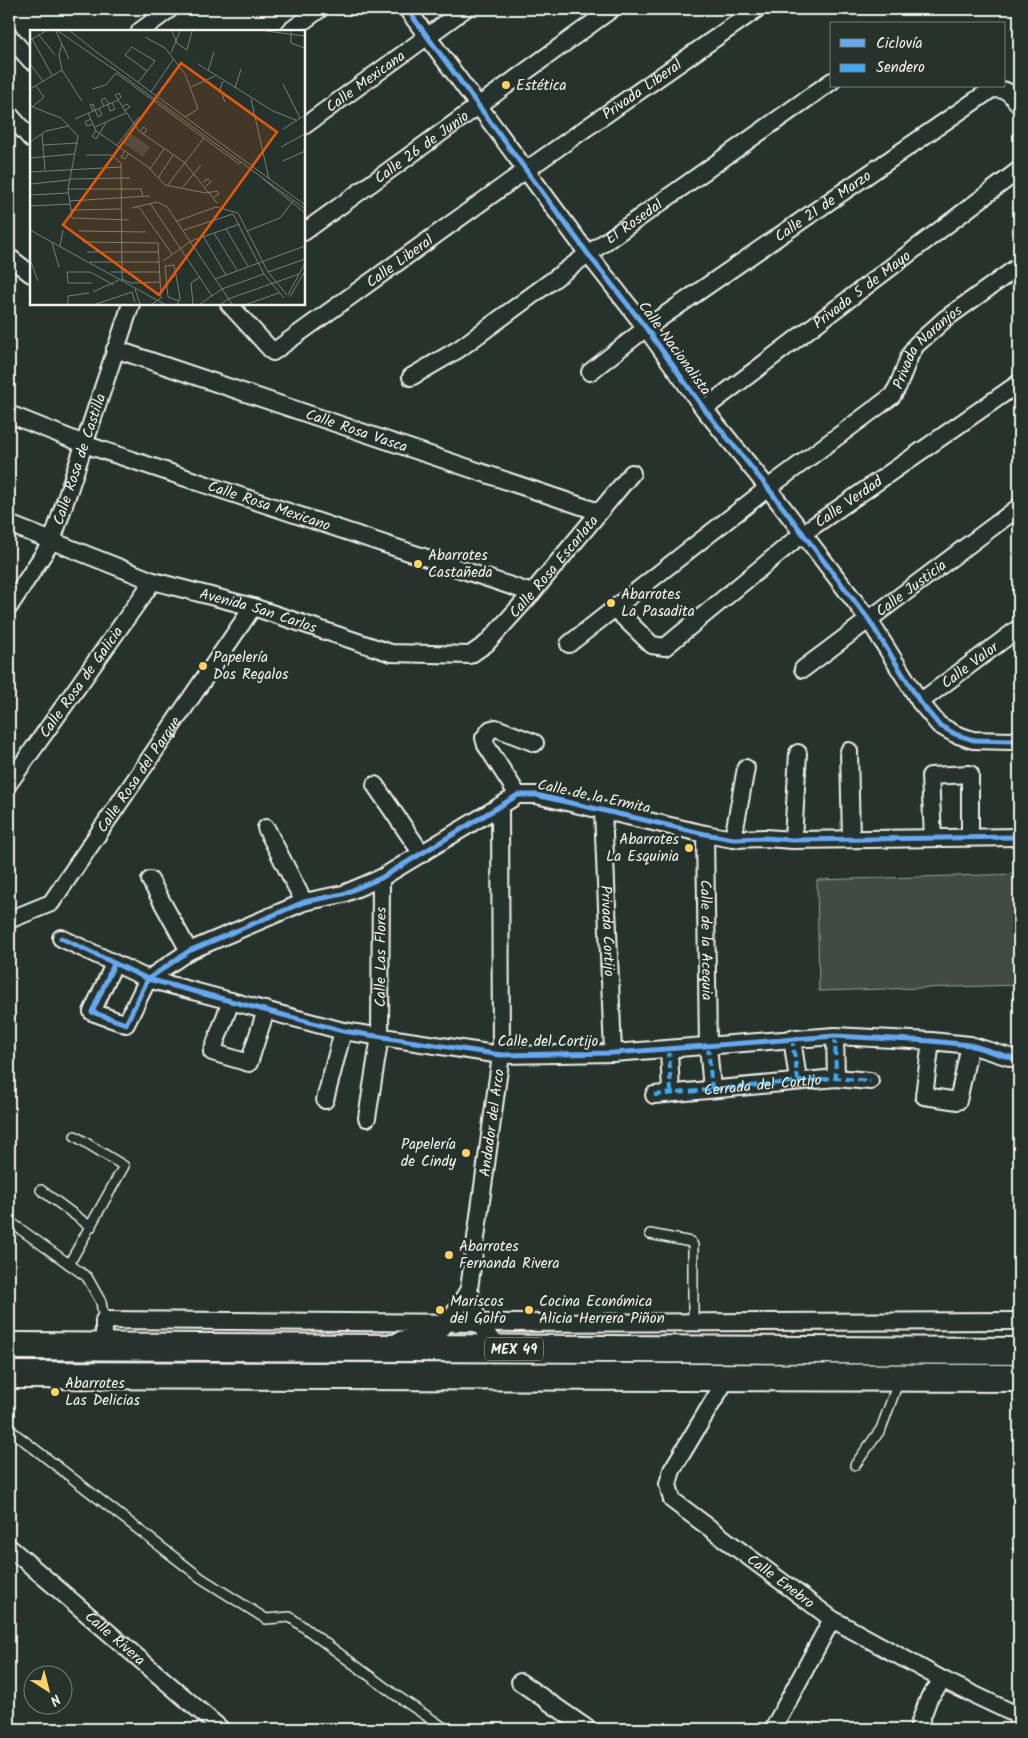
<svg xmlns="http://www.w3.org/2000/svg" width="1028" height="1738" font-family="Kalam,sans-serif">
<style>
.green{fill:#414b45;stroke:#9a9e96}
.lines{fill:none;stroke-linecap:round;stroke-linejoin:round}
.lane-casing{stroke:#f4f1e8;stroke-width:12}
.street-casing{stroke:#f4f1e8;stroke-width:20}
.primary-casing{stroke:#f4f1e8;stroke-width:30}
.lane{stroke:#26332d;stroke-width:9}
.street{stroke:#26332d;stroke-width:16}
.primary{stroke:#26332d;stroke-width:26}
.quiet{stroke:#3fa9f5;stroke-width:4;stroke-dasharray:8 4;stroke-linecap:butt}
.cycleway-casing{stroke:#26332d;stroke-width:8}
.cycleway{stroke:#66a8f1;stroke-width:5}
.poi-dot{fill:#ffd166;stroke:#26332d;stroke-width:2}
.labels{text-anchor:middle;stroke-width:5;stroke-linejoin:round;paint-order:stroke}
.shield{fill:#26332d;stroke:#b6b8b0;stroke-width:1}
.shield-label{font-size:14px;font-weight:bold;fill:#f4f1e8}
.street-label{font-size:15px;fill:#f4f1e8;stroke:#26332d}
.poi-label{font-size:15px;fill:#f4f1e8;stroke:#26332d;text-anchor:start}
.inset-road{fill:none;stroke:#787f78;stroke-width:1}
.view{fill:#e8590c;fill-opacity:0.15;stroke:#e8590c;stroke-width:2.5}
.inset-edge{fill:none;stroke:#f4f1e8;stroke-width:2.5}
</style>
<rect width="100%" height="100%" fill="#26332d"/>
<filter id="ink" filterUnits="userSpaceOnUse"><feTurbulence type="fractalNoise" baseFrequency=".02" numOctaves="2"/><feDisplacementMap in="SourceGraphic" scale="10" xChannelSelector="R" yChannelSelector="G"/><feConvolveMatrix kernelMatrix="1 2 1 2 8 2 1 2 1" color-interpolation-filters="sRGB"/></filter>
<g filter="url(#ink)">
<polygon class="green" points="1019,874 1019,985 819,991 817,880"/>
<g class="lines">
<g class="lane-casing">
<g id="lane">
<polyline points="41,1190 91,1227"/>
<polyline points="9,1221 87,1277 101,1302 104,1320"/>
<polyline points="650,1234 691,1242 693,1245 693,1323"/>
<polyline points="69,1264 124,1166 75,1136"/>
<polyline points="9,1429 201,1578 266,1619 290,1617 394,1694 443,1727 443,1729"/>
<polyline points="855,1465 881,1429 899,1380"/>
</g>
</g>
<g class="street-casing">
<g id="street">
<polyline points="407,9 588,254 646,328 704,409 768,488 869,620 920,702 939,725 955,734 973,740 1011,741 1019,739"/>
<polyline points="140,31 170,9"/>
<polyline points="290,31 320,9"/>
<polyline points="9,36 31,61"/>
<polyline points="9,114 31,139"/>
<path id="s1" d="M304 126 465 9"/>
<path id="s2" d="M304 232 612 9"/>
<polyline points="9,257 31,274"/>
<path id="s3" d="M229 304 273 352 526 170 757 9"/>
<path id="s4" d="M115 349 599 512"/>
<path id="s5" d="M590 372 646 328 992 89C1009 89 1010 93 1019 105"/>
<path id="s6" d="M411 377 459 349 588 254 832 81"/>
<path id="s7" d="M704 409 1019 170"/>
<path id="s8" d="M9 414 84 444 532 593"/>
<path id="s9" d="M9 524 153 581 253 607 391 653 470 655 486 644 532 593 632 473"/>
<path id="s10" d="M9 607 52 541 131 304"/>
<path id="s11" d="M615 609 652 645 665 647 802 534 1019 383"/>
<path id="s12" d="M569 644 768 488 892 396 898 386 910 355 916 345 945 319 1019 266"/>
<path id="s13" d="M803 669 1019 507"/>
<path id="s14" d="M920 702 1019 628"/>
<polyline points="849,751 851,839"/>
<path id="s15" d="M9 783 153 581"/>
<polyline points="375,785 422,854"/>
<polyline points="518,795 486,745 484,738 491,729 496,728 535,743"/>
<path id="s16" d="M603 810 613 1053"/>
<polyline points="266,828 304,902"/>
<path id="s17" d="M705 834 708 1046 712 1089"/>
<polyline points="933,837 930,776 970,774 970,836"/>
<polyline points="733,839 746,768"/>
<polyline points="793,840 798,753"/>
<polyline points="150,880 189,951"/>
<path id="s18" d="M9 920 51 903 253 607"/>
<polyline points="61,938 148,979 343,1031 501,1055 613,1053 835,1036 931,1041 970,1045 1019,1060"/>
<polyline points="114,964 92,1012 126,1024 148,979 189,951 304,902 343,894 381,878 518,795 536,795 705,834 733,839 765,838 793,840 1019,837"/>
<polyline points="231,1001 212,1052 249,1063 266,1010"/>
<polyline points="835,1036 836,1078"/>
<polyline points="792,1038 798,1080"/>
<polyline points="931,1041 924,1096 958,1101 970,1045"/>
<polyline points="669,1049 671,1093"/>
<polyline points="654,1095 836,1078 870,1081"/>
<polyline points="325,1100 343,1031"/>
<path id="s19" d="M367 1118 380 1036 381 878"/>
<path d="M398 1341C409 1336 419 1336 430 1334 449 1329 459 1305 469 1289"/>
<polyline points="104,1346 104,1320 478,1323 1019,1321"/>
<path id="s20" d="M498 1348 478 1323 469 1289 501 1055 500 806"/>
<path id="s21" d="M727 1378 672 1470 668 1484 672 1500 832 1619 943 1680 1019 1716"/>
<path id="s22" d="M9 1547 221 1729"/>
<polyline points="520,1682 588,1729"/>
<polyline points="773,1729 832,1619"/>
<polyline points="920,1729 919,1725 929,1698 943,1680"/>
</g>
</g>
<g class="primary-casing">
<g id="primary">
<polyline points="9,1346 1019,1351"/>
<polyline points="9,1375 1019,1378"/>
</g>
</g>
<use href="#lane" class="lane"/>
<use href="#street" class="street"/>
<use href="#primary" class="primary"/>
<g class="quiet">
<polyline points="835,1036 836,1078"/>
<polyline points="792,1038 798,1080"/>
<polyline points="708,1046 712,1089"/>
<polyline points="669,1049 671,1093"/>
<path id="s23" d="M654 1095 836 1078 870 1081"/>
</g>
<g class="cycleway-casing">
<g id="cycleway">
<polyline points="407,9 588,254 646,328 704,409 768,488 869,620 920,702 939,725 955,734 973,740 1011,741 1019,739"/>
<polyline points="61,938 148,979 343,1031 501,1055 613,1053 835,1036 931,1041 970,1045 1019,1060"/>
<polyline points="114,964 92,1012 126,1024 148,979 189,951 304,902 343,894 381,878 518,795 536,795 705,834 733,839 765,838 793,840 1019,837"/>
</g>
</g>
<use href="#cycleway" class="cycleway"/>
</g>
</g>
<g class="poi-dot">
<circle cx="506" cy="85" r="5"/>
<circle cx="418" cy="564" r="5"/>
<circle cx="611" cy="603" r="5"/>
<circle cx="203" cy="666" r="5"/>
<circle cx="689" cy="848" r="5"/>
<circle cx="466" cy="1153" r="5"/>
<circle cx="449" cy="1255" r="5"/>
<circle cx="440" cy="1310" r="5"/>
<circle cx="529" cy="1310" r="5"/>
<circle cx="55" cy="1392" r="5"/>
</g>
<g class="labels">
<rect class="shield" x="485" y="1337.5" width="58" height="23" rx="4"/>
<g class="shield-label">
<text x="514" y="1354">MEX 49</text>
</g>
<g class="street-label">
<text dy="5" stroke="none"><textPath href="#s1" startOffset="76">Calle Mexicana</textPath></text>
<text dy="5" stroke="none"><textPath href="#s3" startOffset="518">Privada Liberal</textPath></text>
<text dy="5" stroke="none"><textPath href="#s2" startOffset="145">Calle 26 de Junio</textPath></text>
<text dy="5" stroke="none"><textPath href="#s5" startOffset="286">Calle 21 de Marzo</textPath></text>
<text dy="5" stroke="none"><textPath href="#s6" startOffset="272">El Rosedal</textPath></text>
<text dy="5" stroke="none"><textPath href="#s3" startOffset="221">Calle Liberal</textPath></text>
<text dy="5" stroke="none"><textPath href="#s7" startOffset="198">Privada 5 de Mayo</textPath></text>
<text transform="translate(675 348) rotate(54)" y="5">Calle Nacionalista</text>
<text dy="5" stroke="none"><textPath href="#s12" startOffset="469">Privada Naranjos</textPath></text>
<text dy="5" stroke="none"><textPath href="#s4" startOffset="255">Calle Rosa Vasca</textPath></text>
<text dy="5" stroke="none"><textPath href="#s10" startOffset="165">Calle Rosa de Castilla</textPath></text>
<text dy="5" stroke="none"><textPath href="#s11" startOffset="299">Calle Verdad</textPath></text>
<text dy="5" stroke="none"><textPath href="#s8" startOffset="276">Calle Rosa Mexicano</textPath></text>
<text dy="5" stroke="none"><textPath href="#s9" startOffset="605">Calle Rosa Escarlata</textPath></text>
<text dy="5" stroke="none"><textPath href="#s13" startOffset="135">Calle Justicia</textPath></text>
<text dy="5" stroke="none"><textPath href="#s9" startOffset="264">Avenida San Carlos</textPath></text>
<text dy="5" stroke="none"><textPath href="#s14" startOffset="62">Calle Valor</textPath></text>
<text dy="5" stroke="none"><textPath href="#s15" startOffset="124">Calle Rosa de Galicia</textPath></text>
<text dy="5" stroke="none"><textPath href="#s18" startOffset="201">Calle Rosa del Parque</textPath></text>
<text transform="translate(594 796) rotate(12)" y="5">Calle de la Ermita</text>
<text dy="5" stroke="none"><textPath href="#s16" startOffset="121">Privada Cortijo</textPath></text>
<text dy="5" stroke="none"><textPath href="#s17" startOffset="106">Calle de la Acequia</textPath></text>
<text dy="5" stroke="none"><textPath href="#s19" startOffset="162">Calle Las Flores</textPath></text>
<text x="548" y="1046">Calle del Cortijo</text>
<text dy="5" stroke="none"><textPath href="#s23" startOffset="109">Cerrada del Cortijo</textPath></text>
<text dy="5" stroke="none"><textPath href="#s20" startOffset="235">Andador del Arco</textPath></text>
<text dy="5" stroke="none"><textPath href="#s21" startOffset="274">Calle Enebro</textPath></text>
<text dy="5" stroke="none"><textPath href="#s22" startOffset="140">Calle Rivera</textPath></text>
</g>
<g class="poi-label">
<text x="516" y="90">Estética</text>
<text x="428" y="560">Abarrotes<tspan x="428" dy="17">Castañeda</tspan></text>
<text x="621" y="599">Abarrotes<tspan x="621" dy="17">La Pasadita</tspan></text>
<text x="213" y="662">Papelería<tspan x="213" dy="17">Dos Regalos</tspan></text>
<text x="679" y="844" text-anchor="end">Abarrotes<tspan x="679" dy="17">La Esquinia</tspan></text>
<text x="456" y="1149" text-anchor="end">Papelería<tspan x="456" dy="17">de Cindy</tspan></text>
<text x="459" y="1251">Abarrotes<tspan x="459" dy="17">Fernanda Rivera</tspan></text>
<text x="450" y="1306">Mariscos<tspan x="450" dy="17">del Golfo</tspan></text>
<text x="539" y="1306">Cocina Económica<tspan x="539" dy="17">Alicia Herrera Piñon</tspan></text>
<text x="65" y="1388">Abarrotes<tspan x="65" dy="17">Las Delicias</tspan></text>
</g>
</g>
<g transform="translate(30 30)">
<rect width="275" height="275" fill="#26332d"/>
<path d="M100 103 120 117 113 127 93 113Z" fill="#414b45"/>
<path class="inset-road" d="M26 1 32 14 29 25 32 40 52 71M28 1 83 39M40 1 69 24M142 1 147 13 157 20 162 1M236 1 275 6M261 1V13L275 18M9 5 25 25M115 7 135 18 155 44 168 79 155 87M2 9 22 45M0 10 16 1M32 14 39 29M68 23 275 175M141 23 150 1M0 34 13 51M168 34 243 81 266 90M81 37 275 179M178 41 184 22M86 43 209 134 211 132M193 51 190 59 195 72M108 52 111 49 125 31 102 17 95 25 117 41M253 54 270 88M161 57 185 46M205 58 211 39M0 59 32 40M62 59 76 55 86 43M121 62 143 30M221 69 239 149M78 75 80 81 85 79 82 73M0 76 31 88 48 106 38 159 42 188 99 190M74 76 71 70 75 68 79 74M2 77 14 67 6 56M92 77 97 74 100 77 94 81M65 80 68 87 72 85 69 79M63 81 60 75 63 74 65 80M58 83 66 101 118 137 135 155 176 163 187 161 189 164 184 167M45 89 88 70 91 67 89 63 85 65 88 70 109 101 154 132 187 173M61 89 55 92 57 96 63 94M65 97 96 83M253 99 275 85M66 101 62 106 66 109 76 93M110 101 114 97 117 100 113 104M12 104 15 140M0 112 16 101 39 96M13 115 48 113M87 115 109 87M251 117 275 104M95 121 91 127 95 129 99 123M56 125H81L91 133 92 251M0 128 44 124M253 131 275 121M120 139 134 119M0 142 91 137M128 148 143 125M40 149 100 148M233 149 275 183M173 152 178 149 181 152 176 156M0 154 39 150M137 156 174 108M153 157 171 135M38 159H111L113 166M0 165 38 163M39 171 120 166M120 173 182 266M0 176 40 174M108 176 142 224M102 178 127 172 137 177 202 274M41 180 91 179M203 184 234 244 254 268M147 191 186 177 208 183 238 242 257 265M196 199 218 236M0 200 134 274M154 200 203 184M49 201 116 202M217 201 250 188 264 170M184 203 207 240M173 206 196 245M53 212 128 213 131 268 122 274M22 213 29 237M30 216 33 200M57 222H129M133 231 161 211 210 194M1 232 8 251M60 232H129M81 242H130M238 242 275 229M92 249 101 253 130 252M185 249 275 216M62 253H38L37 242H60L84 255M105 259 110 274M63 262 89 250M258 265 275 233M260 267 275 241M38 274V266L59 263M66 274 102 262 105 272M147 274 149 271 150 267 144 235 135 236 138 267 149 271M163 274 161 253 170 247M170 274 192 259 234 244M191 274 198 269 269 244M217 274 249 263"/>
<path class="view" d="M151 33 247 102 129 265 33 195Z"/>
<rect width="275" height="275" class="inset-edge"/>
</g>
<rect width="1028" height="1738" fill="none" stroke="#26332d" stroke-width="30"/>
<rect x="15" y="15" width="998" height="1708" fill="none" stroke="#f4f1e8" stroke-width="2" filter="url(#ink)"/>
<rect x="830" y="22" width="175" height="65" fill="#26332d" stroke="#787f78"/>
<rect x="840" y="39" width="25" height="8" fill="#66a8f1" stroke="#787f78"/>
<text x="876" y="48" font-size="15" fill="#f4f1e8">Ciclovía</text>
<rect x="840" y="64" width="25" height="8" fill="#3fa9f5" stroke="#787f78"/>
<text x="876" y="72" font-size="15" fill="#f4f1e8">Sendero</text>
<g transform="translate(48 1690) rotate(144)"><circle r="24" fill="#26332d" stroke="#787f78"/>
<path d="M0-4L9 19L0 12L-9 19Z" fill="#ffd166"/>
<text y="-8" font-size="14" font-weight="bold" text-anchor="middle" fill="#f4f1e8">N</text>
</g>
</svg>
